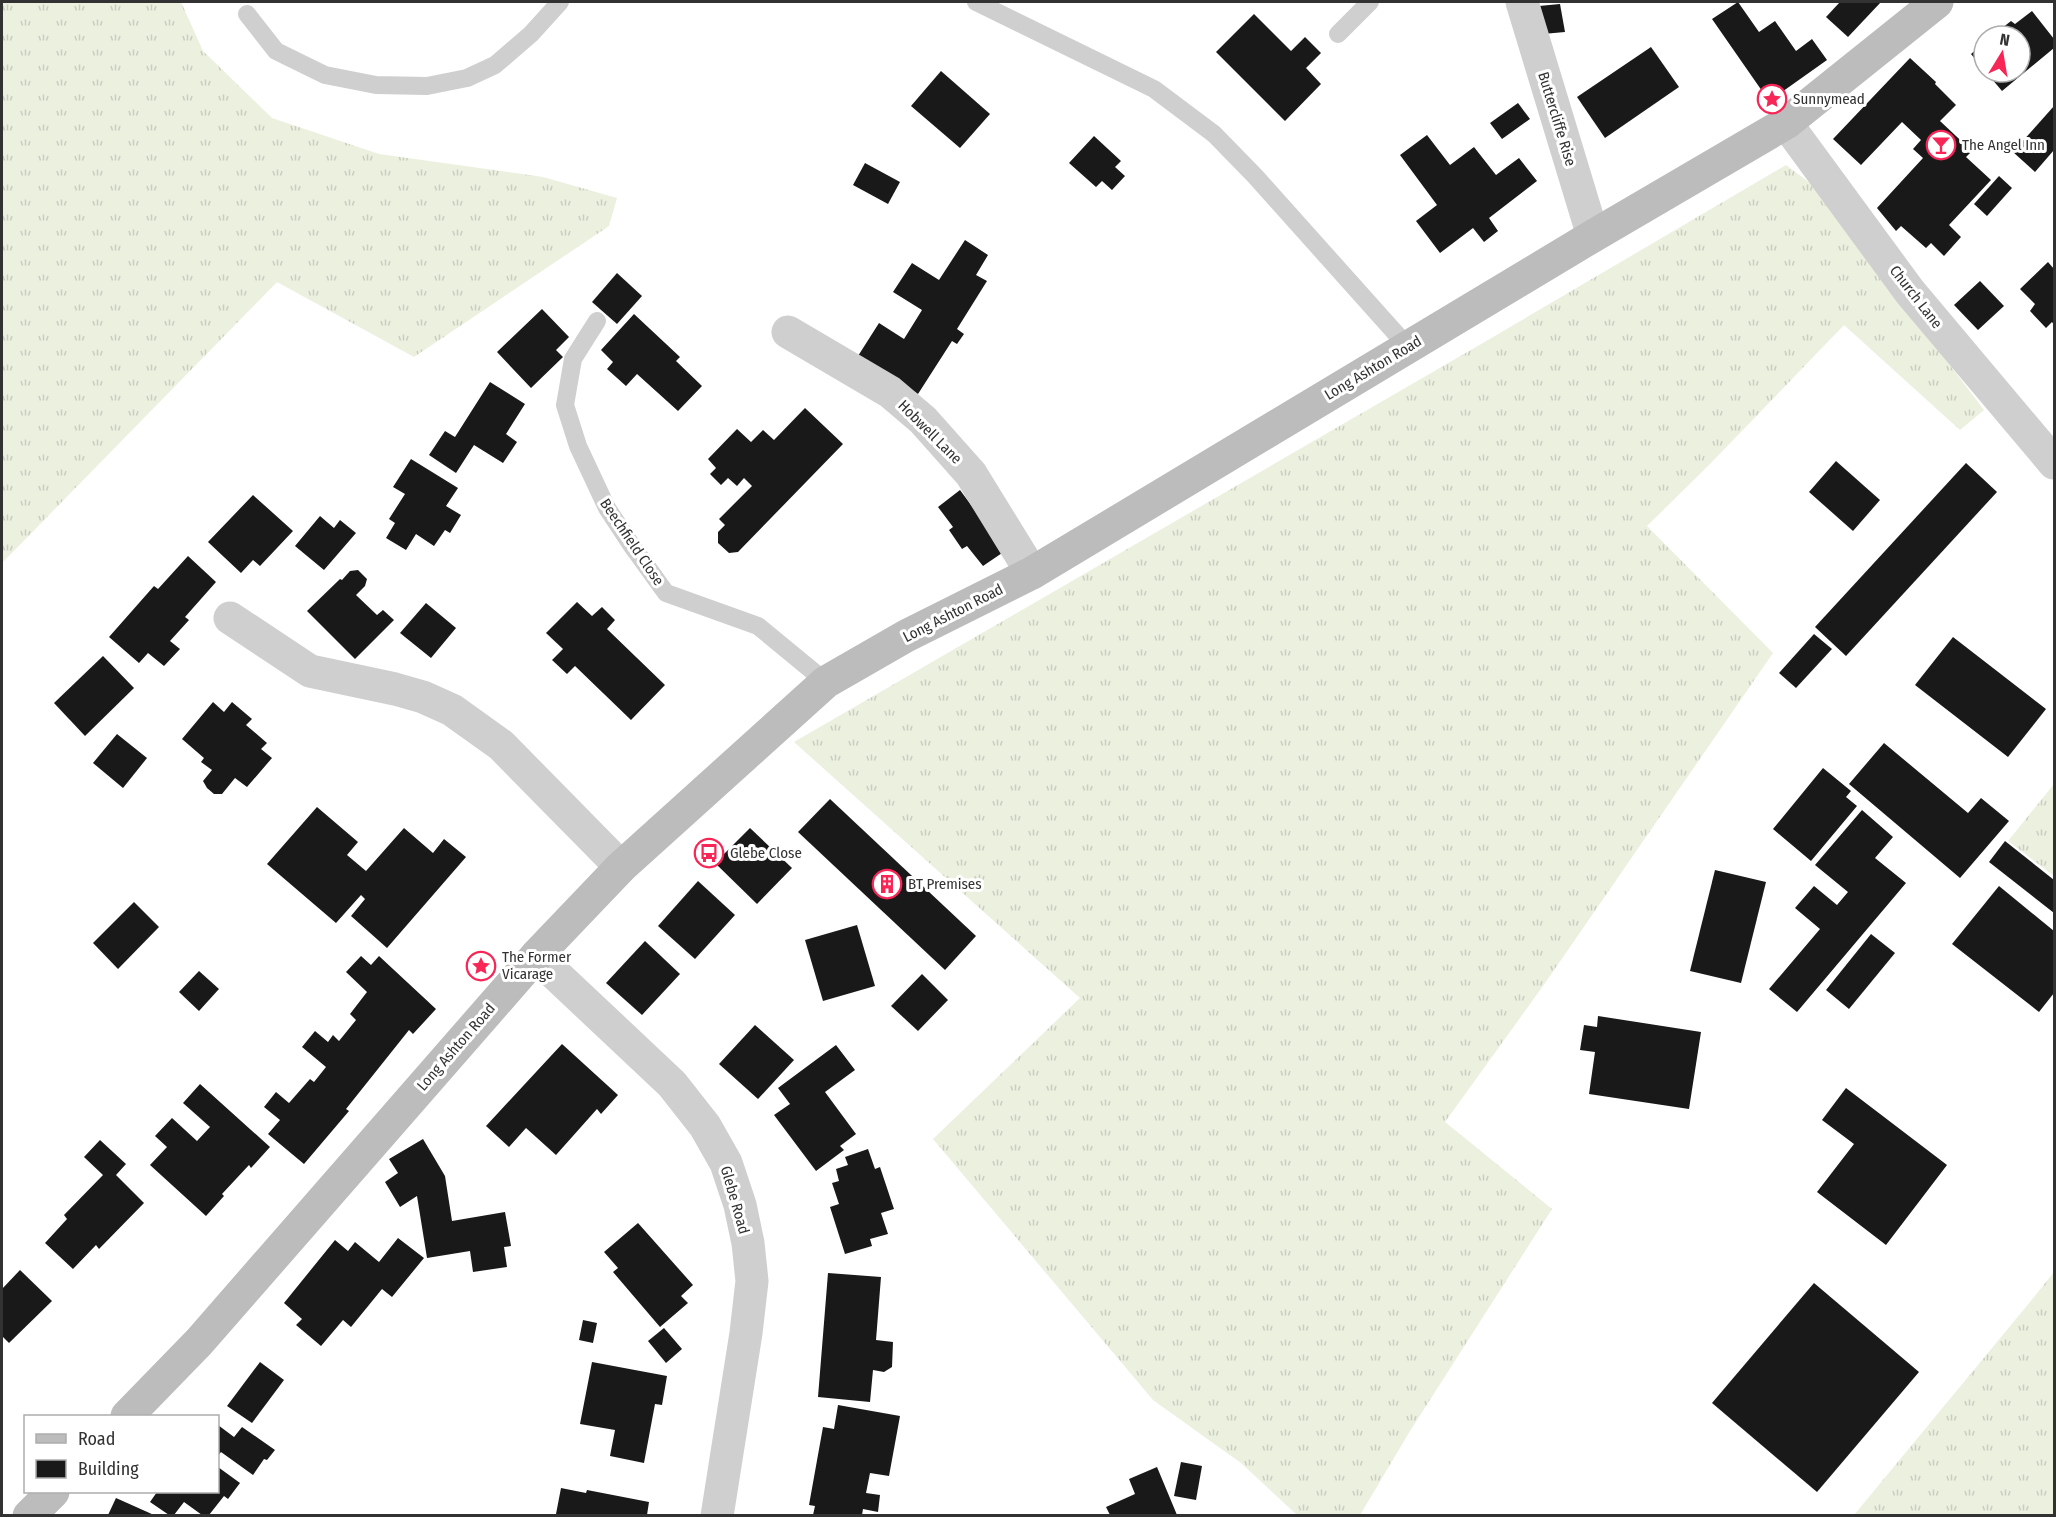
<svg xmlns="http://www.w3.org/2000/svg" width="2056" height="1517" font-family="'Fira Sans Condensed',sans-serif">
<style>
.grass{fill:url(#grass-tufts)}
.building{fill:#191919}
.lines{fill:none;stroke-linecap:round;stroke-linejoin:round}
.lane{stroke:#cfcfcf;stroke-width:18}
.street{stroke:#cfcfcf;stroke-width:33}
.secondary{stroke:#bcbcbc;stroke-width:33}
.labels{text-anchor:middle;stroke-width:6;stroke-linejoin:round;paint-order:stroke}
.poi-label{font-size:15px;fill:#323232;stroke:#fff;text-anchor:start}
.street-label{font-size:15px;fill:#323232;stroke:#fff}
</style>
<defs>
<pattern id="grass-tufts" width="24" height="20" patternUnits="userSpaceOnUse" patternTransform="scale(1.5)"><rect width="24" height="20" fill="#ebf0df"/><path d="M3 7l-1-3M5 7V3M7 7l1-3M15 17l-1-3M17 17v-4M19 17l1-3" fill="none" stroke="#cacec0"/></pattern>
</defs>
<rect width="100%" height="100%" fill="#fff"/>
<g class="grass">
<polygon points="2,2 181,2 203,51 272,118 379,154 543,177 617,198 609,226 414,357 277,282 2,563"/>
<polygon points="1786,165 1814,186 1984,410 1960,430 1844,325 1710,464 1647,526 1773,653 1543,986 1445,1122 1552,1209 1410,1431 1360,1515 1297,1515 1241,1463 1153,1400 933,1139 1080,998 794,742 1476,347"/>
<polygon points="2054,784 2054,876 2008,841"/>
<polygon points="2054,1272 2054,1515 1854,1515 2030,1302"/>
</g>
<g class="building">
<polygon points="1738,2 1759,32 1775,21 1796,51 1812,39 1827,60 1769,101 1712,19"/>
<polygon points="1840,2 1881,2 1848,37 1826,17"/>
<polygon points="1560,4 1565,32 1543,34 1539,6"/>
<polygon points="2032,11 2054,39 2054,48 2002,91 1986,72 2020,72 2020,36 1992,36 2011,21 2015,24"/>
<polygon points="1254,14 1291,51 1305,37 1321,53 1306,68 1321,84 1285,121 1216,52"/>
<polygon points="1984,43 1984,70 1971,54"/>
<polygon points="1651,47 1679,87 1605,138 1577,97"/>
<polygon points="1910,58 1936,82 1935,84 1956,105 1940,121 1972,151 1966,157 1991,180 1949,225 1961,237 1944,256 1931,243 1926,248 1901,226 1896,231 1877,208 1923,158 1913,149 1921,140 1902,122 1861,165 1833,139"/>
<polygon points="941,71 990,114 960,148 911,106"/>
<polygon points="1518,103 1530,119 1502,139 1490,123"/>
<polygon points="2054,106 2054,150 2035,172 2013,152"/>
<polygon points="1427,135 1450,165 1474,147 1496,175 1519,158 1537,181 1489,218 1498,231 1484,242 1473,228 1440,253 1416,221 1437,205 1400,155"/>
<polygon points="1094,136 1121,161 1115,167 1125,176 1112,190 1102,181 1096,187 1069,163"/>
<polygon points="865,163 900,182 888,204 853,185"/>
<polygon points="1999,176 2012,188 1987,216 1974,204"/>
<polygon points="965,240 988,255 976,275 987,281 957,329 964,334 957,344 952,341 918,394 858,356 879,323 904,339 922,310 893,292 912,263 939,280"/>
<polygon points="2048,262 2054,269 2054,325 2052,322 2046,328 2030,311 2035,304 2020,289"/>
<polygon points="617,273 642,296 617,324 592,302"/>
<polygon points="1980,281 2004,306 1978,330 1954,305"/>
<polygon points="542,309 569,337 556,350 563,357 531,388 497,352"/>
<polygon points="634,314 680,357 676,361 702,386 678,411 637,374 626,386 607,369 613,362 601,350"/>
<polygon points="490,382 525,404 506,434 517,442 503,463 474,445 456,473 429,455 445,431 455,437"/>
<polygon points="805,408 843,444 738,552 729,553 718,543 718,532 725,525 719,519 752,486 744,478 737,486 728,478 721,485 710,474 716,468 708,459 737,429 751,442 763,430 774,440"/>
<polygon points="411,459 458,488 446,506 461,515 450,533 445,530 434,546 416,534 406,550 386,538 395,523 389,519 405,494 393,487"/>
<polygon points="1836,461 1880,500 1853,531 1809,492"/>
<polygon points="1966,463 1997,492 1846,656 1815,627"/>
<polygon points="960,490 1005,551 983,566 967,546 962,549 949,530 953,527 938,507"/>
<polygon points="253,495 293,531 260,566 253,560 241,573 208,542"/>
<polygon points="320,516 334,528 340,520 356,533 324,570 295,546"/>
<polygon points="188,556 216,582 185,617 189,620 170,641 180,649 164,666 148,653 139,663 109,637 154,586 158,589"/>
<polygon points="358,570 367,579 365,586 356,595 377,615 383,610 394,620 355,659 307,611 340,579 342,580 350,571"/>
<polygon points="577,602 592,616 602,607 615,620 607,629 665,685 631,720 575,666 567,674 552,660 563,649 546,633"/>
<polygon points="426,603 456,628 431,658 400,633"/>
<polygon points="1814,634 1832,649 1796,688 1779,673"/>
<polygon points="1953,637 2046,709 2008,757 1915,685"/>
<polygon points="103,656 134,688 85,736 54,703"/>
<polygon points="213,702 224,712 232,702 252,719 246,725 267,743 261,749 272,758 247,787 235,778 222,794 214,794 207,788 203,781 212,770 201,762 204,758 182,739"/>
<polygon points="117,734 147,758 123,788 93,763"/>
<polygon points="1884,743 1968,813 1981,798 2009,821 1960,878 1849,784"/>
<polygon points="1823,768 1851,791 1846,797 1857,806 1811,861 1773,829"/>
<polygon points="830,799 976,936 945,970 798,832"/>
<polygon points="317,807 358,842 347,855 366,871 404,828 433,853 444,839 466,857 387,948 351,916 365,899 361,895 336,923 267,864"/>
<polygon points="1862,810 1893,837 1875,858 1906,883 1797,1012 1769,989 1820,929 1795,908 1814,886 1837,905 1848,892 1815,865"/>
<polygon points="750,828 792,868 757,904 715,863"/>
<polygon points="2005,841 2054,880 2054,913 1989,862"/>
<polygon points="1715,870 1766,882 1741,983 1690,971"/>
<polygon points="698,881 735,915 695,959 658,926"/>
<polygon points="1999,886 2054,931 2054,993 2039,1012 1952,944"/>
<polygon points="134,902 159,927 118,969 93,943"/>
<polygon points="857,925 875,986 823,1001 805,940"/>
<polygon points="1871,934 1895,953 1849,1009 1826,990"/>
<polygon points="645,941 680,974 642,1015 606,983"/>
<polygon points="361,956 371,965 379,956 436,1009 413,1034 409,1030 346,1109 349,1111 304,1164 268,1134 280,1120 264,1107 276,1092 289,1103 310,1079 314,1082 326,1067 302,1047 315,1031 328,1042 333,1035 339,1041 356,1020 350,1014 367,992 346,972"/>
<polygon points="199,971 219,989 199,1011 179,992"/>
<polygon points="922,974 948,1000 918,1031 891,1006"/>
<polygon points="1598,1016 1701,1032 1689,1109 1589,1094 1595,1052 1580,1050 1584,1025 1597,1027"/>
<polygon points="755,1025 794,1060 758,1099 719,1064"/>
<polygon points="562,1044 618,1095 601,1114 597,1109 556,1155 526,1128 509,1147 486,1126"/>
<polygon points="836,1045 855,1070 825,1092 856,1134 840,1146 844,1150 816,1171 774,1115 790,1104 778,1088"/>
<polygon points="200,1084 270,1147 251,1168 249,1165 222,1194 224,1196 206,1216 150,1165 167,1147 155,1136 172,1118 197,1141 210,1127 183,1103"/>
<polygon points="1846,1088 1947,1165 1886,1245 1817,1192 1854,1144 1822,1120"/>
<polygon points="423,1139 445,1176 452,1221 505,1212 511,1246 504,1247 507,1267 473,1272 470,1251 427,1258 417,1196 400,1207 385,1182 398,1173 389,1159"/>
<polygon points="100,1140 126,1164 116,1175 144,1203 99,1249 96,1245 73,1269 45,1243 67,1219 64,1215 103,1175 84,1157"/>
<polygon points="868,1149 875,1169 880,1167 894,1209 881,1213 888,1234 870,1239 872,1246 845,1254 830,1207 839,1204 832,1183 839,1181 836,1169 848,1165 845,1157"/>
<polygon points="638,1223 693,1285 681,1296 688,1303 660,1327 613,1272 618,1268 604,1252"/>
<polygon points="398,1238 424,1258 392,1297 382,1289 351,1327 343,1320 321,1346 296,1325 302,1319 284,1303 335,1240 348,1251 355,1242 379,1262"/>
<polygon points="20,1270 52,1301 9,1343 2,1336 2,1289"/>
<polygon points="828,1273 881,1277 876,1340 893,1342 892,1367 884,1372 873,1370 870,1402 818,1397"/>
<polygon points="1814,1283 1919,1372 1817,1492 1712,1403"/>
<polygon points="583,1320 597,1323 593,1343 579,1340"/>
<polygon points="664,1328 682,1349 666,1363 648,1341"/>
<polygon points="260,1362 284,1380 252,1423 227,1406"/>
<polygon points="592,1362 667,1376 662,1405 655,1404 644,1463 610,1456 615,1430 580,1424"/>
<polygon points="838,1405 900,1416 889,1476 870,1473 866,1493 880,1495 878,1512 863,1509 862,1515 813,1515 815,1506 809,1505 823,1427 834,1429"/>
<polygon points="218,1425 234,1437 242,1427 275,1450 267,1460 264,1459 253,1475 221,1452 218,1456"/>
<polygon points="1181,1462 1202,1466 1196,1500 1174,1496"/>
<polygon points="218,1467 240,1483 228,1499 224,1496 209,1515 202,1515 184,1502 174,1515 169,1515 150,1502 157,1492 218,1492"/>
<polygon points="1157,1467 1177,1515 1110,1515 1106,1507 1135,1494 1129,1479"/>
<polygon points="561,1488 586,1493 587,1490 649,1502 647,1515 556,1514"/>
<polygon points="116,1498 154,1515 108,1515"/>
</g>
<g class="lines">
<g class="lane">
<polyline points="976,2 1154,89 1214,134 1255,176 1408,347"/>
<polyline points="247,14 276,51 325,75 376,85 427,86 467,78 495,65 531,34 560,2"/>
<polyline points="1338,34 1370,2"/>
<polyline points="597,321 573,359 565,405 578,446 607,508 632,546 666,593 758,626 826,682"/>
</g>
<g class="street">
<polyline points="1522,2 1593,236"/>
<polyline points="1786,123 1910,292 2054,463"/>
<polyline points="788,332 890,392 923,420 971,474 1032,573"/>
<polyline points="230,618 310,671 395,689 423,697 452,710 501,745 621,867"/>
<polyline points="536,956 672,1084 705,1126 726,1163 740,1205 748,1243 752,1281 746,1333 717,1516"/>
</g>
<g class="secondary">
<polyline points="127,1416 199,1342 536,956 621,867 826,682 906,636 1032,573 1593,236 1786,123 1937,2"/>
<polyline points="29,1516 53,1492"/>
</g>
</g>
<defs>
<g id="sight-ring" transform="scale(1.5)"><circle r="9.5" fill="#fff" stroke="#f72656" stroke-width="1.5"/><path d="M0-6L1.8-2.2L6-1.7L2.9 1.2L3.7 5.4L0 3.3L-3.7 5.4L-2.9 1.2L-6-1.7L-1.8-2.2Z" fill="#f72656"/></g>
<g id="bar-ring" transform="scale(1.5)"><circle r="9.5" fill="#fff" stroke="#f72656" stroke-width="1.5"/><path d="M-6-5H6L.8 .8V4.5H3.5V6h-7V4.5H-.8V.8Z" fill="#f72656"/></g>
<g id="bus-ring" transform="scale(1.5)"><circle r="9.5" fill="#fff" stroke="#f72656" stroke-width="1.5"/><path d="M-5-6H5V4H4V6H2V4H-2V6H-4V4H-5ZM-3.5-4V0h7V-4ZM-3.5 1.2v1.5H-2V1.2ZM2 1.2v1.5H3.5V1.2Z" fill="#f72656"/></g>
<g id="building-ring" transform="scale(1.5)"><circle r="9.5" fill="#fff" stroke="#f72656" stroke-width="1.5"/><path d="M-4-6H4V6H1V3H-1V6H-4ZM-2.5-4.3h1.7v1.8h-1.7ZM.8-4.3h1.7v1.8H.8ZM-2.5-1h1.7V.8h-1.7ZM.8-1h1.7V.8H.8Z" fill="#f72656"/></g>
</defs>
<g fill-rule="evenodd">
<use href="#sight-ring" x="1772" y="99"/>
<use href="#bar-ring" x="1941" y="145"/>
<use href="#bus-ring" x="709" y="853"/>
<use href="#building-ring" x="887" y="884"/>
<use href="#sight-ring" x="481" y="966"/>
</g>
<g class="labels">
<g class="poi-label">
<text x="1793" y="104">Sunnymead</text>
<text x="1962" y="150">The Angel Inn</text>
<text x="730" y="858">Glebe Close</text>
<text x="908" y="889">BT Premises</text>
<text x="502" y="962">The Former<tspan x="502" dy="17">Vicarage</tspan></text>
</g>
<g class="street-label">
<text transform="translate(1557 119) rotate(73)" y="5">Buttercliffe Rise</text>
<text transform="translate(1916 297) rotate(52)" y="5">Church Lane</text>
<text transform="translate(1373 368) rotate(-31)" y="5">Long Ashton Road</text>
<text transform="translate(930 432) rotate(45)" y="5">Hobwell Lane</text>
<text transform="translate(632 542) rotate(56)" y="5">Beechfield Close</text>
<text transform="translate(953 613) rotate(-27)" y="5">Long Ashton Road</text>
<text transform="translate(456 1047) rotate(-49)" y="5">Long Ashton Road</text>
<text transform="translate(735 1200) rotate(74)" y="5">Glebe Road</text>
</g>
</g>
<rect width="2056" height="1517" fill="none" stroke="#323232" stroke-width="6"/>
<rect x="24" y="1415" width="195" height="78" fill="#ffffff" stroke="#adadad" stroke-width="1.5"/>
<rect x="36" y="1434" width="30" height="9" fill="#bcbcbc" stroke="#adadad" stroke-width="1.5"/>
<text x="78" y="1445" font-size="18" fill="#323232">Road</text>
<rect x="36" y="1460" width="30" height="18" fill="#191919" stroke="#adadad" stroke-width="1.5"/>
<text x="78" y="1475" font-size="18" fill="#323232">Building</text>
<g transform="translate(2002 54) rotate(11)"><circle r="28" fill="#ffffff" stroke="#adadad" stroke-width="1.5"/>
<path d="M0-4.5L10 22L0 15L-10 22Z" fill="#f72656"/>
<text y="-9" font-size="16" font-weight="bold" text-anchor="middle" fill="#323232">N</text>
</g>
</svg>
